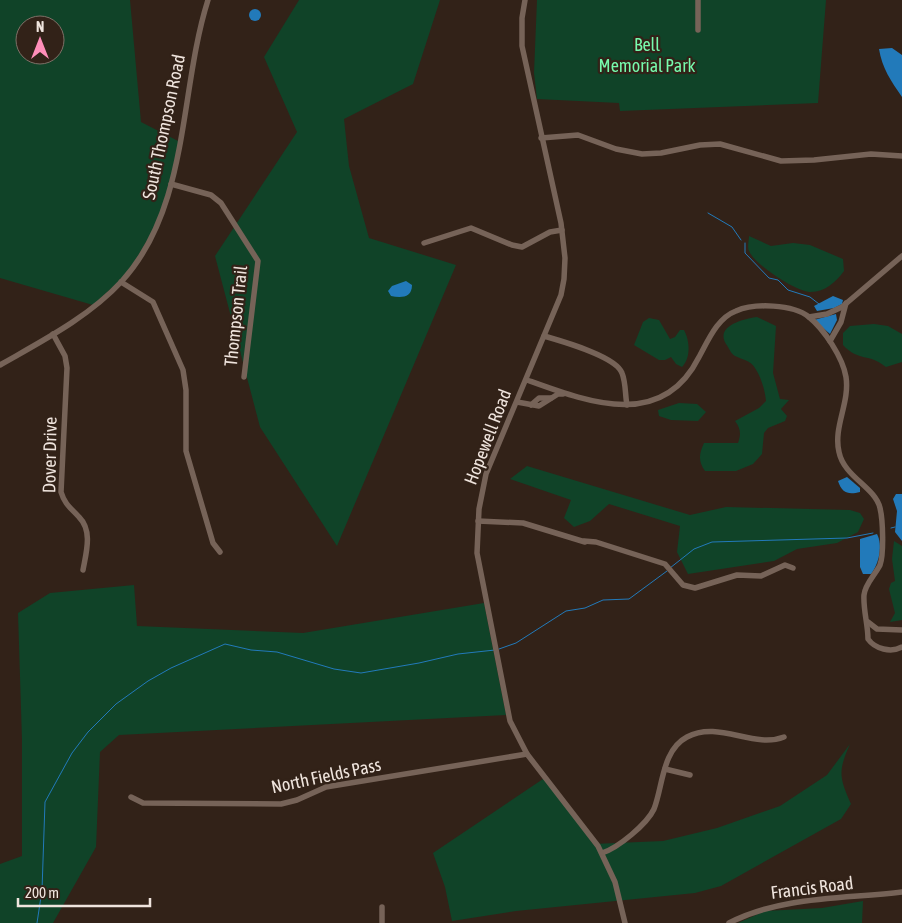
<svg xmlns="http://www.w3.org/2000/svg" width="902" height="923" font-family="'Asap Condensed',sans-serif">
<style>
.green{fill:#104328;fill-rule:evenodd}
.water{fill:#227aba}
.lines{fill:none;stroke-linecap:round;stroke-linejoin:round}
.stream{stroke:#227aba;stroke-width:1}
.minor{stroke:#766358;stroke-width:5.5}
.labels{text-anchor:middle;stroke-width:4.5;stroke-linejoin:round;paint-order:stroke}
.park-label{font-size:18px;fill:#77faad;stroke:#322218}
.street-label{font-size:18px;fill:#efe4dd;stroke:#322218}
</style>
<rect width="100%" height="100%" fill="#322218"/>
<g class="green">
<path d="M0 0H130L141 122 180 142 166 208 128 273 93 305 0 278ZM25 25H55V55H25Z"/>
<polygon points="299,0 440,0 413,84 344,119 349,166 369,238 456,265 337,546 260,427 215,256 297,132 264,57"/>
<polygon points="537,0 826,0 818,103 620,111 619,103 537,99 534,73"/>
<path d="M749 236 771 246 793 243 810 245 843 259 844 271C836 282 824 293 809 292 794 290 755 265 749 251 747 247 749 240 749 236Z"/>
<path d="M757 317 776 326 773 373 780 399 789 400 781 409 787 416 785 421 768 428 764 433 762 454 753 464 736 471H705C698 461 699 454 704 443H738C741 434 741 429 735 421L759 408 766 401C765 390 761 377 755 368 750 360 743 360 735 356 731 354 729 348 726 344 715 326 743 319 757 317Z"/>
<path d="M649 318 659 320 670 339 675 337 680 330H684C690 341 691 358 682 367L676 364 671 357 665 360H659L634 345 643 322Z"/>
<path d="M874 324 888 326 902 334V362L886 367C869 353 859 362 843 345V333L850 326Z"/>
<polygon points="679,403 697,404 706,412 698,421 671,420 659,416 658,410"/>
<polygon points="527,466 690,515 726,507 850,510 860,513 864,519 858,532 837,543 797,549 774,561 688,574 677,552 680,526 609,504 590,521 574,527 564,518 571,500 510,479"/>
<polygon points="894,541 902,546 902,620 890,622 895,613 889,589 891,583 895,581 892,559"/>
<polygon points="134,585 137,626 303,633 484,603 506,715 119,735 100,752 96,847 53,923 0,923 0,864 22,856 22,740 18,613 50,593"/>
<path d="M850 744C838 771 839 777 851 804L841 819 721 886 695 893 516 911 452 921 445 887 433 853 546 777 593 844 663 841 717 828 780 806 827 775Z"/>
<polygon points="863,901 862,923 738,923 765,911 822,908"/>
</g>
<g class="water">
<circle cx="255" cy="15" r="6"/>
<path d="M892 48 902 55V97C891 81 882 68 879 49Z"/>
<path d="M406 281 412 285C412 298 401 298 391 296L388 291 392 286Z"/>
<polygon points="833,296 843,300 842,304 834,308 817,311 814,306"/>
<polygon points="836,314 837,320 830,334 814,320"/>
<path d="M847 477 860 488V492C848 495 842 493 838 481Z"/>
<polygon points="896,494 902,494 902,541 895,532 897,511 893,499"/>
<path d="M877 534C883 545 879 564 871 574H863L860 567V539Z"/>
</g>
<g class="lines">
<g class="stream">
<polyline points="708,213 732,227 741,240"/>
<polyline points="745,243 745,253 769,278 778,280 788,290 810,297 819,304"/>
<polyline points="891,528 895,527"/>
<polyline points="670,568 694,549 712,542 847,538 873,533"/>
<polyline points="499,649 516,643 566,611 585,608 603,600 629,599 667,571"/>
<polyline points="37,923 42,890 45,802 72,753 88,732 116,704 148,681 171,668 225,644 251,650 277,652 334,669 361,673 419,663 458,654 495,650"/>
</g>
<g class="minor">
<polyline points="525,0 522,18 522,46 561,223 565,258 564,279 561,295 486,474 479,509 477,553 510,721 527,754 598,846 615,882 625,923"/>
<polyline points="698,30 698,0"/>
<polyline points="541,138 578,135 616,149 642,154 661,153 700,145 720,144 781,161 814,160 871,154 902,156"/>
<polyline points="171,184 211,195 221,203 258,261 244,377"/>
<polyline points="424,243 471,228 512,245 522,247 550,232 562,230"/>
<polyline points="121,282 153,302 183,370 186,390 186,451 213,543 220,552"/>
<polyline points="809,317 827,314 842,307 902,256"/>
<path d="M53 334 65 356 67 368 61 492C65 505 71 508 79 517 93 531 86 553 83 570"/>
<path d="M544 336C561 341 616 356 622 373 626 383 625 395 627 405"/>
<polyline points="830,341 841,322 846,303"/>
<path d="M0 365C42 341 89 317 122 281 190 206 179 91 208 0"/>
<path d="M527 380C588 402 662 431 699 357 708 341 717 318 736 311 754 303 793 304 809 317 824 329 843 358 846 377 850 403 833 427 839 452 844 477 875 487 880 508 883 520 884 554 880 565 875 575 865 584 864 595 863 609 868 625 868 639 875 649 891 653 902 647"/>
<polyline points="517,402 539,406 558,394 563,394"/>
<polyline points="531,405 539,398 551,398"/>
<polyline points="478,521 523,523 585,542"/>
<polyline points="584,541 596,542 665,564 683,585 695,588 737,575 761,576 785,565 793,568"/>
<polyline points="868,622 877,629 902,630"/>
<polyline points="665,769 690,775"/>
<polyline points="131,797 143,803 281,804 297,800 326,787 527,754"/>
<path d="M602 853C618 848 647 824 654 809 663 786 662 750 687 737 719 720 753 749 784 737"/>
<polyline points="382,907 382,923"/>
<path d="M729 923C781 896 845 899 902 892"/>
</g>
</g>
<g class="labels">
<g class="park-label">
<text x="647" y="51">Bell<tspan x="647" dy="21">Memorial Park</tspan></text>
</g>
<g class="street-label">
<text transform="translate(164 127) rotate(-78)" y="6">South Thompson Road</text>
<text transform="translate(236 316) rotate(-84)" y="6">Thompson Trail</text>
<text transform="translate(488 437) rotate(-69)" y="6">Hopewell Road</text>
<text transform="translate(50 455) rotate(-89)" y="6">Dover Drive</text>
<text transform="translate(326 776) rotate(-12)" y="6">North Fields Pass</text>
<text transform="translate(812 888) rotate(-7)" y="6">Francis Road</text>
</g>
</g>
<g transform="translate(40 40)"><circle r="24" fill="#322218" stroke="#7e7067"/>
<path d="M0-4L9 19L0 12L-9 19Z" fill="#ff8eb9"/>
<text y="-8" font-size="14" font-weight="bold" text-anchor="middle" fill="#efe4dd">N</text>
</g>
<path d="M18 898v8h132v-8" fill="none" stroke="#efe4dd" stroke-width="2.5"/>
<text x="25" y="898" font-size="15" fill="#efe4dd" stroke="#322218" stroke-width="4" paint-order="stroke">200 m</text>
</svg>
